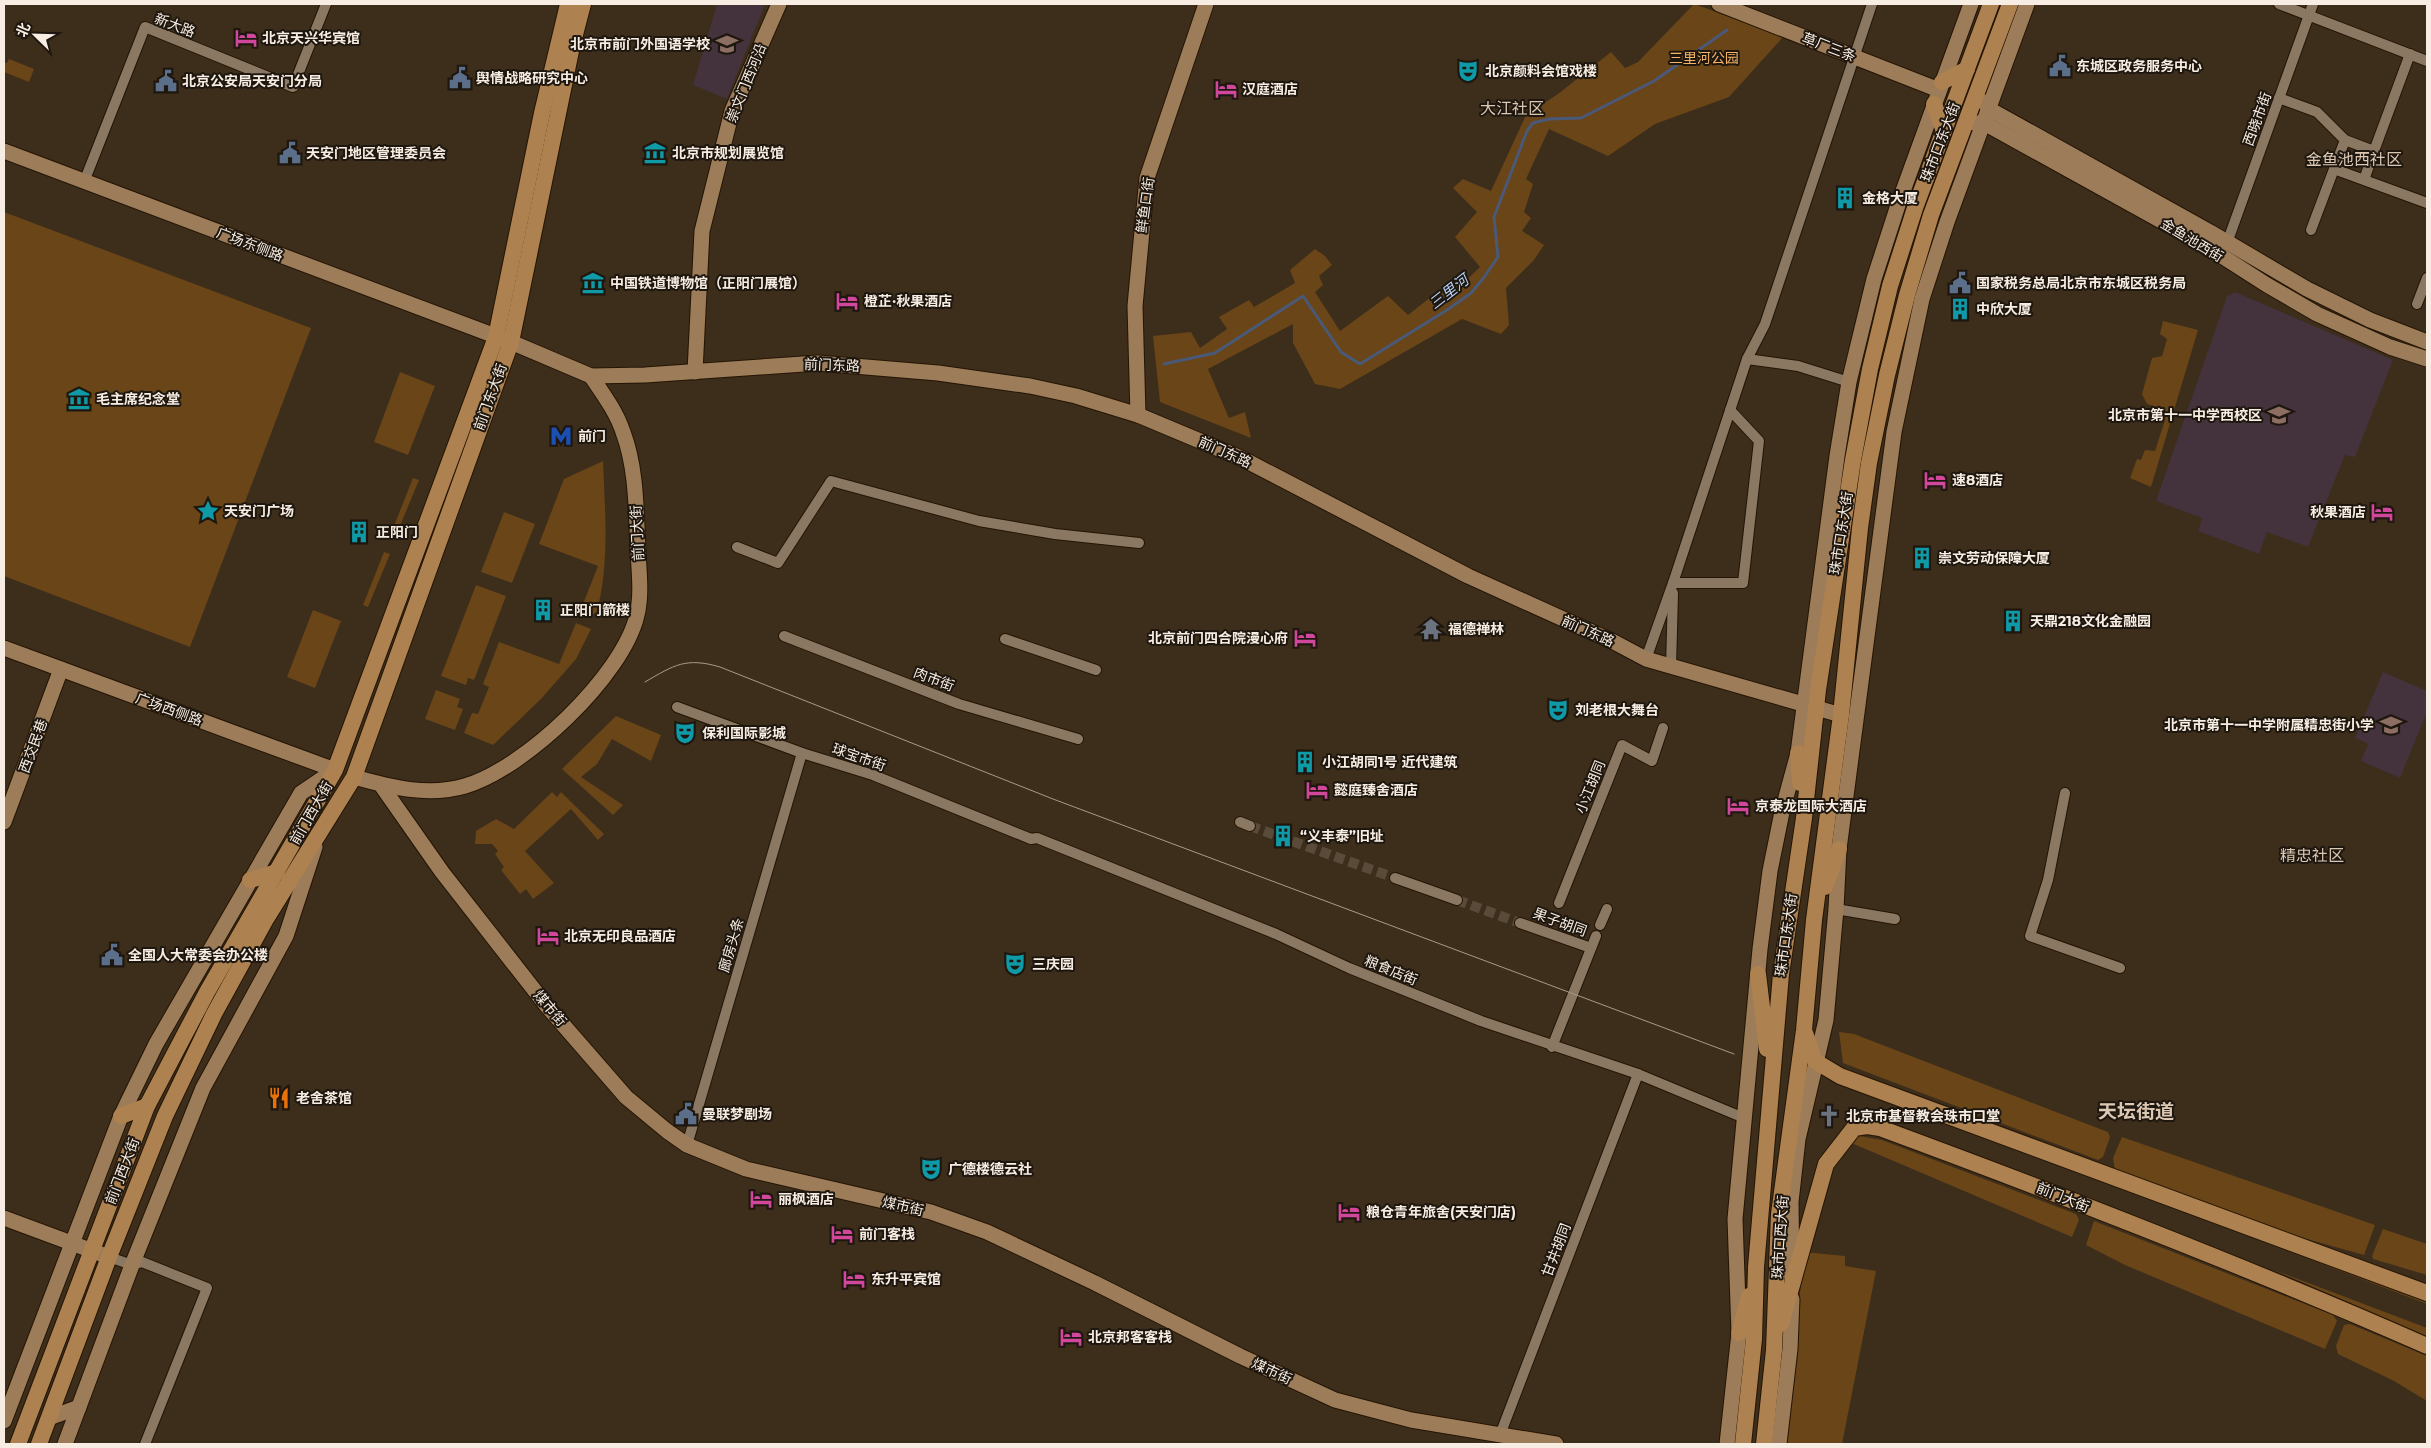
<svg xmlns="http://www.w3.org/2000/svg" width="2431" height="1448" font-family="Montserrat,'Noto Sans SC',sans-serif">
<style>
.education{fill:#44323c}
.green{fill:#694518}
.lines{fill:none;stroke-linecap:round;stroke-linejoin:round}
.stream{stroke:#4a5977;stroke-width:3}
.street-tunnel{stroke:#594a39;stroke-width:10;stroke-dasharray:10 5;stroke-linecap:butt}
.street-casing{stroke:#241504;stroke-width:12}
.secondary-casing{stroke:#241504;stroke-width:17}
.primary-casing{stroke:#241504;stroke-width:18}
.street{stroke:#8b7863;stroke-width:10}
.secondary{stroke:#9d7c59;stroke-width:15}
.primary{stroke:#ae8150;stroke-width:16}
.tram{stroke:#a79a8c;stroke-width:1}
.labels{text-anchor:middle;stroke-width:4;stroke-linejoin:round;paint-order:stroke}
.street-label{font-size:14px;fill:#f8ede2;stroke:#1e170f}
.poi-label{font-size:14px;font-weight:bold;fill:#f8ede2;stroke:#1e170f;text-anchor:start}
.park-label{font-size:14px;fill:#f4b367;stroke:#1e170f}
.water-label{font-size:15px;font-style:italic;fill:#b6d0f5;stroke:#1e170f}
.quarter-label{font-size:16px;fill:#dcc8b2;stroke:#1e170f}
.district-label{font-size:19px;font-weight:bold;fill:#dcc8b2;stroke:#1e170f}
</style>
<rect width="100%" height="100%" fill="#3d2d1b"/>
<g class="education">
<polygon points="717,4 765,4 727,99 693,85"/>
<polygon points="2235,292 2393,360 2355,457 2345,455 2308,547 2267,532 2259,554 2198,531 2202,518 2156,501 2227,296"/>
<polygon points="2383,672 2427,691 2427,712 2400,778 2361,761 2368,744 2355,738"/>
</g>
<g class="green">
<polygon points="1694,4 1784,36 1729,97 1655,124 1608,156 1549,129 1526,179 1533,184 1524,212 1531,218 1522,231 1544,245 1534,260 1506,288 1509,325 1501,334 1462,319 1340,389 1315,384 1293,343 1293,324 1208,369 1229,418 1245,412 1251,438 1160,402 1153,336 1191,332 1200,348 1227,329 1219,317 1249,300 1254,307 1295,283 1290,270 1315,249 1325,256 1332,265 1319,276 1323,285 1315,292 1340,331 1388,296 1408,315 1441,289 1451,295 1480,267 1455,237 1477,212 1453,188 1463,179 1491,191 1526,115 1558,94 1611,52 1625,68 1638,62"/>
<polygon points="9,59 34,69 29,82 4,72 4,62 7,63"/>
<polygon points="4,212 311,328 190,647 4,576"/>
<polygon points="2163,321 2198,330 2151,487 2130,478 2137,459 2141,460 2145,450 2155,451 2165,420 2162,409 2147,404 2142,394 2152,358 2162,356 2167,339 2160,334"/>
<polygon points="400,372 435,386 408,455 374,442"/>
<path d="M603 461C605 512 610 565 596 615L581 609 598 566 539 544 564 479Z"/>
<polygon points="413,478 419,480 397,533 392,531"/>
<polygon points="504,512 535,524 512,583 481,572"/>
<polygon points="384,552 390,554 368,607 363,605"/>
<polygon points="476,585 506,596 474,680 468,678 466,685 441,676"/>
<polygon points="313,610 341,621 315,688 287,677"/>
<polygon points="576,623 591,629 576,659 541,699 493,745 464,733 472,713 478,714 489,687 483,684 499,642 559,664"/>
<polygon points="436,690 460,699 457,707 463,709 455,730 425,719"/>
<polygon points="616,716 661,735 651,761 612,739 597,764 581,777 623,805 613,815 562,769"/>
<polygon points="552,792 557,797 561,792 604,834 598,840 571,809 525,851 554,883 533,899 526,889 520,894 501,870 504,867 495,854 498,851 492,844 475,844 476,831 496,819 514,829"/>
<polygon points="1839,1032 1854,1034 2108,1132 2110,1137 2103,1157 2098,1160 1843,1063"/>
<polygon points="1859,1136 1882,1140 2076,1214 2079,1220 2072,1237 1849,1142"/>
<polygon points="2122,1137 2375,1225 2364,1255 2296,1236 2115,1170 2113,1158"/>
<polygon points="2094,1221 2333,1315 2337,1321 2325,1349 2125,1265 2086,1245"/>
<polygon points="2383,1229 2427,1244 2427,1275 2373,1259 2372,1256"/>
<polygon points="2283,1249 2427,1295 2427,1304"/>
<polygon points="1804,1252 1845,1256 1845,1266 1876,1271 1842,1444 1785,1444"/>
<polygon points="2274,1270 2427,1328 2427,1337"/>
<polygon points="2350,1324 2427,1356 2427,1401 2394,1381 2338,1354 2336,1346 2344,1325"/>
</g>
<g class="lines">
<polyline class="stream" points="1164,364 1215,353 1303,296 1341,352 1360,364 1447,310 1471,293 1482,280 1498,257 1494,217 1527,131 1533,123 1549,119 1581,118 1654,81 1727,30"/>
<g class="street-tunnel">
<polyline points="1250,826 1395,878"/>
<polyline points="1457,900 1520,923"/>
</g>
<g class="street-casing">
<g id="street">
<polyline points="2279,4 2427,61"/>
<polyline points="2279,98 2317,112 2345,140"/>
<polyline points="2374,151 2410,54"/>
<polyline points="2364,180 2374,151 2345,140 2334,169 2427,203"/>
<polyline points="84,182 145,27 293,87 326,4"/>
<polyline points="2311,230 2334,169"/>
<polyline points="2227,243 2313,4"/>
<polyline points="2417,304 2427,278"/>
<polyline points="1747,359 1798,366 1849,382"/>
<polyline points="737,547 778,563 831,481 979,521 1055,534 1139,543"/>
<polyline points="1673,583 1743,583 1759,441 1730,410"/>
<polyline points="784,636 959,704 1078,739"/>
<polyline points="1005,639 1096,670"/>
<polyline points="1646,659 1673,583 1747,359 1765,324 1872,4"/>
<polyline points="1671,667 1673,593"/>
<polyline points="677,707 802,753 873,775 1031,839 1037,838 1276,934 1349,968 1481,1021 1638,1074 1744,1118"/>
<polyline points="2065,793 2048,880 2030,936 2120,968"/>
<polyline points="1240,822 1250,826"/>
<polyline points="1395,878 1457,900"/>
<polyline points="1559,903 1622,745 1652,761 1663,728"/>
<polyline points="1836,909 1895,919"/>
<polyline points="1520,923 1591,948"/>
<polyline points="1600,925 1607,909"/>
<polyline points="1552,1047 1596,936"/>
<polyline points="687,1145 802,753"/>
<polyline points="109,1257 132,1265 142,1262 207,1288 145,1444"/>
<polyline points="1500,1435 1638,1074"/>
</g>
</g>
<g class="secondary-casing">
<g id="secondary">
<polyline points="1719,4 1939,90"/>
<polyline points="1984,102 1989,109 2210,232 2307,289 2370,320 2427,342"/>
<polyline points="1974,123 1984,123 2203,244 2267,285 2317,314 2390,347 2427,359"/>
<polyline points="4,151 511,342 591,376 645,375 818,363 938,373 1030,386 1076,396 1138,415 1243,459 1468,576 1614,642 1646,659 1841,715"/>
<polyline points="695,372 702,231 732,111 779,4"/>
<polyline points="1138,415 1135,306 1147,178 1206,4"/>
<polyline points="4,648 335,770"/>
<path d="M354 777C390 787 428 797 465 786 524 769 623 676 637 615 642 595 639 572 638 551 636 512 637 469 623 432 616 411 603 394 591 376"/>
<polyline points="381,785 442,872 546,1005 626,1097 667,1131 687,1145 746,1169 931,1212 987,1232 1095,1283 1240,1356 1335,1400 1411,1420 1556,1444"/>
<polyline points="4,822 61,669"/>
<polyline points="4,1218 109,1257"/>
<polyline points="1792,1276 1791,1202 1798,1139 1826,1020 1836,909 1839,849 1894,432 1922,299 1947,222 2027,4"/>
<polyline points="49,1418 79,1407"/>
<polyline points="4,1421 121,1116 156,1044 301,793 335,770"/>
<polyline points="65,1444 132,1265 203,1088 286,936 315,847"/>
<polyline points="1727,1444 1739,1333 1735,1219 1760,949 1770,871 1782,812 1798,753 1837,456 1849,382 1874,279 1899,202 1971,4"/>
<polyline points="1779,1444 1790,1349 1792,1299"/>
</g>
</g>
<g class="primary-casing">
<g id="primary">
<polyline points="1942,82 1967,69"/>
<polyline points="1934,104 1944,131"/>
<polyline points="1798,753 1800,783"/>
<polyline points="250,880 277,872"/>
<polyline points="1825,887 1839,849"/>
<polyline points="1758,974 1767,1049"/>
<polyline points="1805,1033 1815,1061 1840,1076 2427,1293"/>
<polyline points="121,1116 147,1106"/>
<path d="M1781 1324 1826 1164 1854 1128 1867 1126 1880 1128C2064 1196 2248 1267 2427 1346"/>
<polyline points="1739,1333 1749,1296"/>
<polyline points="18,1444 147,1106 207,992 335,770 496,337 542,113 568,4"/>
<polyline points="39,1444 109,1257 165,1116 214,1014 266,919 354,777 511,342 572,46 583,4"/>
<polyline points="1743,1444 1754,1339 1756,1267 1781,974 1804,818 1818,690 1853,460 1870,369 1890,286 1915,208 1991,4"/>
<polyline points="1764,1444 1774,1350 1779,1214 1804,1030 1814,920 1841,715 1860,528 1869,463 1887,375 1907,295 1931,215 2010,4"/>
</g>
</g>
<use href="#street" class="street"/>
<use href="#secondary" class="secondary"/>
<use href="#primary" class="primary"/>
<path class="tram" d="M645 682C674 665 686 657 720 667L1053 799 1734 1054"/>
</g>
<defs>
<g id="hotel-bare" transform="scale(1.725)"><path d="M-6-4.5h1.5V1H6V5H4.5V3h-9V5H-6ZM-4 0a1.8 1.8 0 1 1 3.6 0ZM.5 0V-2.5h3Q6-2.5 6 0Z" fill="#d1479c" stroke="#1e170f" stroke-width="2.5" paint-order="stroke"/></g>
<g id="school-bare" transform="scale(1.725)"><path d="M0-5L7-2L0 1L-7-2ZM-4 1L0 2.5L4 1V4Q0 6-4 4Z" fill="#8d6e63" stroke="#1e170f" stroke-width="2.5" paint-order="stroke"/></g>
<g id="civic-bare" transform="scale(1.725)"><path d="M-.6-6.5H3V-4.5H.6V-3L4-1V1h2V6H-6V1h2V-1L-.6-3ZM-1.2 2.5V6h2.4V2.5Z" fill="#5c6f8a" stroke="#1e170f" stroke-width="2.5" paint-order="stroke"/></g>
<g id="theatre-bare" transform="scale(1.725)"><path d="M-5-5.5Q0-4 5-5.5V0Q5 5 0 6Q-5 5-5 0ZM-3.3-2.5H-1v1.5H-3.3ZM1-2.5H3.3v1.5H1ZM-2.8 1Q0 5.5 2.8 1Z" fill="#0f9aa8" stroke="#1e170f" stroke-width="2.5" paint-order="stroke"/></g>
<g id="museum-bare" transform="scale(1.725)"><path d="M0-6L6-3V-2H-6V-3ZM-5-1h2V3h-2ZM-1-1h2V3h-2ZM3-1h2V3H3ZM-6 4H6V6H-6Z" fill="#0f9aa8" stroke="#1e170f" stroke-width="2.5" paint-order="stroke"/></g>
<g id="building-bare" transform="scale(1.725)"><path d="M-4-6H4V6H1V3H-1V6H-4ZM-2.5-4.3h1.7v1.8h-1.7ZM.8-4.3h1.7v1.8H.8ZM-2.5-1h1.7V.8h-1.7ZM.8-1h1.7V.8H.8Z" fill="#0f9aa8" stroke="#1e170f" stroke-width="2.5" paint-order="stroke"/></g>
<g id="metro-bare" transform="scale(1.725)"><path d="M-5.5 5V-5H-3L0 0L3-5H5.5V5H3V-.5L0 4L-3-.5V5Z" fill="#1a4fb4" stroke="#1e170f" stroke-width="2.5" paint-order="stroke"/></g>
<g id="sight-bare" transform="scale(1.725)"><path d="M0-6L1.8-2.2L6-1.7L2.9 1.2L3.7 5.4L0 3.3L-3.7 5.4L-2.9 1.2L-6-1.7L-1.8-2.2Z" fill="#0f9aa8" stroke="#1e170f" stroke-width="2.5" paint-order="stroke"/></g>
<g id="temple-bare" transform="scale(1.725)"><path d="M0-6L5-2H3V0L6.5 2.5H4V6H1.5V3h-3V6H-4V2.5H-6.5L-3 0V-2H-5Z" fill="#6b7280" stroke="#1e170f" stroke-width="2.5" paint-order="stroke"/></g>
<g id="restaurant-bare" transform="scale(1.725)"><path d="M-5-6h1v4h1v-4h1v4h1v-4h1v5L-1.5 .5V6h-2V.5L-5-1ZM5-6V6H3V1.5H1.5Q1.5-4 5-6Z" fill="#e8710a" stroke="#1e170f" stroke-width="2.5" paint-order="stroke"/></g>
<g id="church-bare" transform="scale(1.725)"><path d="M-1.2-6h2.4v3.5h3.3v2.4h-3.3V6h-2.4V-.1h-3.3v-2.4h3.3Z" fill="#6b7280" stroke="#1e170f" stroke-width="2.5" paint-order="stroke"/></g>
</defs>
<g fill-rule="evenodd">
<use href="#hotel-bare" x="246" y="38"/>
<use href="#school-bare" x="727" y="44"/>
<use href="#civic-bare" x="2060" y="66"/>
<use href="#theatre-bare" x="1468" y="71"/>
<use href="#civic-bare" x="460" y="78"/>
<use href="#civic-bare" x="166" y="81"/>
<use href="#hotel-bare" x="1226" y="89"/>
<use href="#civic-bare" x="290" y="153"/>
<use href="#museum-bare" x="655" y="153"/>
<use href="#building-bare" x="1845" y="198"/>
<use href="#museum-bare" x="593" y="283"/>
<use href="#civic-bare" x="1960" y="283"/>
<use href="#hotel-bare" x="847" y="301"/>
<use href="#building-bare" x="1960" y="309"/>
<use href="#museum-bare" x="79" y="399"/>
<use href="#school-bare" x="2279" y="415"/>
<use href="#metro-bare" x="561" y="436"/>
<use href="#hotel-bare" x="1935" y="480"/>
<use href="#sight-bare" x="208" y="511"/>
<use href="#hotel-bare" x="2382" y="512"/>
<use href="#building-bare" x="359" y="532"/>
<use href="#building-bare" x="1922" y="558"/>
<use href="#building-bare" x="543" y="610"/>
<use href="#building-bare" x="2013" y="621"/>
<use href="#temple-bare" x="1431" y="629"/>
<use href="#hotel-bare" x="1305" y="638"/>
<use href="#theatre-bare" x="1558" y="710"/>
<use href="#school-bare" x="2391" y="725"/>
<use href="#theatre-bare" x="685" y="733"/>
<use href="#building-bare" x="1305" y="762"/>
<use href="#hotel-bare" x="1317" y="790"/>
<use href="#hotel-bare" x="1738" y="806"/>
<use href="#building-bare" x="1283" y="836"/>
<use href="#hotel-bare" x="548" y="936"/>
<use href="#civic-bare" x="112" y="955"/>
<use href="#theatre-bare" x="1015" y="964"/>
<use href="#restaurant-bare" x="279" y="1098"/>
<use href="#civic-bare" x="686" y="1114"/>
<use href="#church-bare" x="1829" y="1116"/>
<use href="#theatre-bare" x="931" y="1169"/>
<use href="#hotel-bare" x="761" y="1199"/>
<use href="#hotel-bare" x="1349" y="1212"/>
<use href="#hotel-bare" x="842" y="1234"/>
<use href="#hotel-bare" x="854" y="1279"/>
<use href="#hotel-bare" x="1071" y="1337"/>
</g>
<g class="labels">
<g class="street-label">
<text transform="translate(175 25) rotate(21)" y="5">新大路</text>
<text transform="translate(1829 47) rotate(21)" y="5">草厂三条</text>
<text transform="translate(746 83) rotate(-68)" y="5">崇文门西河沿</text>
<text transform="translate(2257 119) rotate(-70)" y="5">西晓市街</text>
<text transform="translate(1940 142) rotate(-69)" y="5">珠市口东大街</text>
<text transform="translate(1145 205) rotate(-82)" y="5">鲜鱼口街</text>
<text transform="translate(2192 240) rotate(31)" y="5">金鱼池西街</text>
<text transform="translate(250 244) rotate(21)" y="5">广场东侧路</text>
<text transform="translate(832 365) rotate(2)" y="5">前门东路</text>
<text transform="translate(490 397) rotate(-70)" y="5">前门东大街</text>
<text transform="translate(1225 452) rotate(24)" y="5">前门东路</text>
<text transform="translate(637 533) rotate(-93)" y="5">前门大街</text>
<text transform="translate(1841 533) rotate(-81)" y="5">珠市口东大街</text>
<text transform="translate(1588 631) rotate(24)" y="5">前门东路</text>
<text transform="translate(934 679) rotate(21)" y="5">肉市街</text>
<text transform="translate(169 709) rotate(20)" y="5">广场西侧路</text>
<text transform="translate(33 746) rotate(-70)" y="5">西交民巷</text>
<text transform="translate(859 757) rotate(19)" y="5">球宝市街</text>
<text transform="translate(1590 787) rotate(-68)" y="5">小江胡同</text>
<text transform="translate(311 813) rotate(-60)" y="5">前门西大街</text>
<text transform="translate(1560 922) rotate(20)" y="5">果子胡同</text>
<text transform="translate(1786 935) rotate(-82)" y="5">珠市口东大街</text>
<text transform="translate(731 945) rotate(-74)" y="5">廊房头条</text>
<text transform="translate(1391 970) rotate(22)" y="5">粮食店街</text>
<text transform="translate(550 1008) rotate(50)" y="5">煤市街</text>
<text transform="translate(122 1171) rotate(-69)" y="5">前门西大街</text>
<text transform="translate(2063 1197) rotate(22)" y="5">前门大街</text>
<text transform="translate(903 1206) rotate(13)" y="5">煤市街</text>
<text transform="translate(1780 1237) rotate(-86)" y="5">珠市口西大街</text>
<text transform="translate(1556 1250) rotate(-69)" y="5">甘井胡同</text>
<text transform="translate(1272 1371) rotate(25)" y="5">煤市街</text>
</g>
<g class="poi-label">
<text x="262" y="43">北京天兴华宾馆</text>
<text x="710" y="49" text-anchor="end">北京市前门外国语学校</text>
<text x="2076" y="71">东城区政务服务中心</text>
<text x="1485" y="76">北京颜料会馆戏楼</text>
<text x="476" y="83">舆情战略研究中心</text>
<text x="182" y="86">北京公安局天安门分局</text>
<text x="1242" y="94">汉庭酒店</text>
<text x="306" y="158">天安门地区管理委员会</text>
<text x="672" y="158">北京市规划展览馆</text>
<text x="1862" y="203">金格大厦</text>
<text x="610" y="288">中国铁道博物馆（正阳门展馆）</text>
<text x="1976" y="288">国家税务总局北京市东城区税务局</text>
<text x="864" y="306">橙芷·秋果酒店</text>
<text x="1976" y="314">中欣大厦</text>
<text x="96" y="404">毛主席纪念堂</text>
<text x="2262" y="420" text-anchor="end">北京市第十一中学西校区</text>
<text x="578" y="441">前门</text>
<text x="1952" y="485">速8酒店</text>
<text x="224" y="516">天安门广场</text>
<text x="2366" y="517" text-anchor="end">秋果酒店</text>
<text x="376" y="537">正阳门</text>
<text x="1938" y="563">崇文劳动保障大厦</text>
<text x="560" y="615">正阳门箭楼</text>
<text x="2030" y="626">天鼎218文化金融园</text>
<text x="1448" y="634">福德禅林</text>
<text x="1288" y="643" text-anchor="end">北京前门四合院漫心府</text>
<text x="1575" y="715">刘老根大舞台</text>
<text x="2374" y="730" text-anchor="end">北京市第十一中学附属精忠街小学</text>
<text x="702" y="738">保利国际影城</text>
<text x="1322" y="767">小江胡同1号 近代建筑</text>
<text x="1334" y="795">懿庭臻舍酒店</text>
<text x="1755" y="811">京泰龙国际大酒店</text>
<text x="1300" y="841">“义丰泰”旧址</text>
<text x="564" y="941">北京无印良品酒店</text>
<text x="128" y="960">全国人大常委会办公楼</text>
<text x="1032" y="969">三庆园</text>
<text x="296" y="1103">老舍茶馆</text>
<text x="702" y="1119">曼联梦剧场</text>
<text x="1846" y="1121">北京市基督教会珠市口堂</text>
<text x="948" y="1174">广德楼德云社</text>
<text x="778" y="1204">丽枫酒店</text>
<text x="1366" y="1217">粮仓青年旅舍(天安门店)</text>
<text x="859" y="1239">前门客栈</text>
<text x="871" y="1284">东升平宾馆</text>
<text x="1088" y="1342">北京邦客客栈</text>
</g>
<g class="park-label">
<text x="1704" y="63">三里河公园</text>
</g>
<g class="water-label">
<text transform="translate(1449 292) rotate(-38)" y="5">三里河</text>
</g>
<g class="quarter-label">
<text x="1512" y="114">大江社区</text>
<text x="2354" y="165">金鱼池西社区</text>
<text x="2312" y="861">精忠社区</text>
</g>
<g class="district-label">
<text x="2136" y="1118">天坛街道</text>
</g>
</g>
<rect width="2431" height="1448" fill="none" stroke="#f8ede2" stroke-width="10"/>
<g transform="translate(35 35) rotate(293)" stroke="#1e170f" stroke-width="4" paint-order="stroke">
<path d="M0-4L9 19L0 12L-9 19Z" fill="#f8ede2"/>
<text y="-8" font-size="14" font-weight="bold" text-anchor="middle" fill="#f8ede2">北</text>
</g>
</svg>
